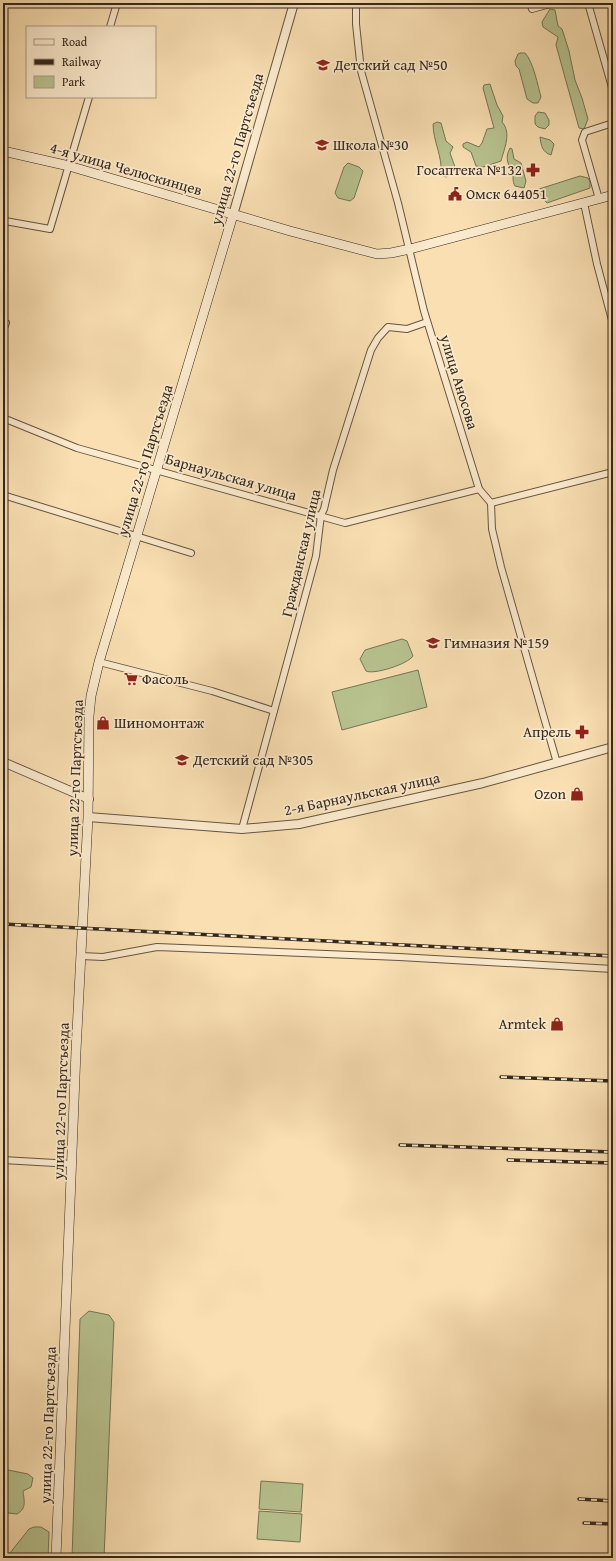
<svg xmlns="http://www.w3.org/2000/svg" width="616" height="1561" font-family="'Gentium Book Plus',serif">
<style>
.green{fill:#b8c390;stroke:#767556}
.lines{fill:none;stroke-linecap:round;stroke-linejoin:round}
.minor-casing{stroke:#655542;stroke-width:8}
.tertiary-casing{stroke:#655542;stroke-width:10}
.secondary-casing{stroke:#34271c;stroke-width:10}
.minor{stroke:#fbeacd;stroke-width:6}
.tertiary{stroke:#fbeacd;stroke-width:8}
.secondary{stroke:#fbeacd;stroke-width:9}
.rail-casing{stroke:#34271c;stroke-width:3.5}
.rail{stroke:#fbeacd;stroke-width:2;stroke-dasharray:6;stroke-linecap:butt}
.labels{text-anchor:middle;stroke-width:3.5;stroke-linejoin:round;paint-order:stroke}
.poi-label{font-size:15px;fill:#34271c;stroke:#fbeacd;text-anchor:start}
.street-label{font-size:15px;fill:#34271c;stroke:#fbeacd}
</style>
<rect width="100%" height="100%" fill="#f9dfb2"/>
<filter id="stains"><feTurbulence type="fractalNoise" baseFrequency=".005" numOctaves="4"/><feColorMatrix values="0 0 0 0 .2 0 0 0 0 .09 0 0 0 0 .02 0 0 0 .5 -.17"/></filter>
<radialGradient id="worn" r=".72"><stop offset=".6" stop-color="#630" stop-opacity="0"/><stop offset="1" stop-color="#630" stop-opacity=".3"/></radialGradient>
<g class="green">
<polygon points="550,9 555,10 558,26 562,29 569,51 575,80 582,98 588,119 584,129 579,128 556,45 558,37 543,27 542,22"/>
<path d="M520 53H525C533 61 538 86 541 97L538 103H533L527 99 519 69 516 66 515 61 518 54Z"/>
<path d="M490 84 497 105 503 116 502 122C512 133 504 149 501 161L483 167 476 166 471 152 463 147V144L467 142 479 147 482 143 487 129 494 128 483 88 484 85Z"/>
<polygon points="538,112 545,113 549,120 549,125 545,129 538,127 535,124 535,116"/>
<path d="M437 122 441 123 446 141 453 147 450 153 455 167 453 174 446 177 441 175C443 157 433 141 433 124Z"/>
<path d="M540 137 550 140 554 144 551 155C542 152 541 145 540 137Z"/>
<path d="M510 148 512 149 514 159 521 163 526 181 524 188 515 186C512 181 514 177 512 173 509 164 504 159 510 148Z"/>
<polygon points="348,163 359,167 363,171 354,198 350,201 338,198 335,193 344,167"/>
<polygon points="580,176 588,178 590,182 590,188 547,203 536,190"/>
<path d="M402 639 407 641 413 656C408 664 374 675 366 671L360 659 365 650Z"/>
<polygon points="418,670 427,707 342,730 332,692"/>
<polygon points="89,1311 109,1315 114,1322 104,1558 72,1558 80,1319"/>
<path d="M8 1470 28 1474 33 1478 31 1487 23 1491C24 1501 27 1508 17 1514L8 1513 3 1503V1471Z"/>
<polygon points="261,1481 303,1484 301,1512 259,1509"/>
<polygon points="259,1511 302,1514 300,1542 257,1539"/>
<polygon points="34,1527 41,1527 49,1532 48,1558 6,1558 29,1529"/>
</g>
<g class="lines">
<g class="minor-casing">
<g id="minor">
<polyline points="356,3 356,24 361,71 398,203 424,311 479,489 491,503 492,529 501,567 557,763"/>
<polyline points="530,3 532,9 554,3"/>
<polyline points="588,3 613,91"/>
<polyline points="110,27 117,3"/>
<polyline points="599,199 582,140 585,132 613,123"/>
<polyline points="584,203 597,264 613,324"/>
<polyline points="3,232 5,221 50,229 89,97"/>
<polyline points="3,330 6,323"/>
<polyline points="3,418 77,448 345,523 479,489"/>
<polyline points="3,495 191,553"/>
<polyline points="491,503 613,472"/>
<polyline points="99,662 212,691 274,711"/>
<polyline points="242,829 316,556 321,515 324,509 333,470 371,350 378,338 388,327 407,329 427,322"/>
<polyline points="81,956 103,957 157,947 399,957 613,969"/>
<polyline points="3,1160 72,1164"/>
</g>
</g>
<g class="tertiary-casing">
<g id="tertiary">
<polyline points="233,215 294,3"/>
<polyline points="3,762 89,799"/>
<polyline points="88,817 242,829 299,824 483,783 613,747"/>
</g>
</g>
<g class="secondary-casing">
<g id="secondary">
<polyline points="3,151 69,166 290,231 377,254 391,253 410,249 613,195"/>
<polyline points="56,1558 76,1051 88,817 89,716 91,696 99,662 233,215"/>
</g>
</g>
<use href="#minor" class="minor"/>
<use href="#tertiary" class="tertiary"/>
<use href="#secondary" class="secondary"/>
<g class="rail-casing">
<g id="rail">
<polyline points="3,924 613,956"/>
<polyline points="501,1077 613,1081"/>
<polyline points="400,1145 613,1152"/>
<polyline points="508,1160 613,1163"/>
<polyline points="579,1499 613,1501"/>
<polyline points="584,1523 613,1524"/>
</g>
</g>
<use href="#rail" class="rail"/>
</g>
<defs>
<g id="school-bare" transform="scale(1.08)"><path d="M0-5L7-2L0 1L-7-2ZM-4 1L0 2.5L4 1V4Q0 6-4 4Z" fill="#8f2418" stroke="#fbeacd" stroke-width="2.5" paint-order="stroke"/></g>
<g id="pharmacy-bare" transform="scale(1.08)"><path d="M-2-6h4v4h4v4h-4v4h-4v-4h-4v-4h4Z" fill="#8f2418" stroke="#fbeacd" stroke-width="2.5" paint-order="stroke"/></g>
<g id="civic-bare" transform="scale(1.08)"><path d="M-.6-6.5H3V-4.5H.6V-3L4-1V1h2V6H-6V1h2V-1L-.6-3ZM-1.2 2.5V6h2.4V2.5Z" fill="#8f2418" stroke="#fbeacd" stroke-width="2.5" paint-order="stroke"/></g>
<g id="supermarket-bare" transform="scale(1.08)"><path d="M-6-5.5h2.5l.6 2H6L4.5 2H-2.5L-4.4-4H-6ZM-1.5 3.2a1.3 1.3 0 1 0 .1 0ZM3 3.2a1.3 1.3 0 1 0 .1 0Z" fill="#8f2418" stroke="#fbeacd" stroke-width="2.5" paint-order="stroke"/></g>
<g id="shop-bare" transform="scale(1.08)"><path d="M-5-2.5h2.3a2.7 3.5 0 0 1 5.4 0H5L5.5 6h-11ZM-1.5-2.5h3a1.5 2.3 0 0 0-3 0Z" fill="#8f2418" stroke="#fbeacd" stroke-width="2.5" paint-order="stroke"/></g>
</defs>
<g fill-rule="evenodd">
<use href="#school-bare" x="323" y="65"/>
<use href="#school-bare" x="322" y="145"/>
<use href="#pharmacy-bare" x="533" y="170"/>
<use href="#civic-bare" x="455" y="194"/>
<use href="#school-bare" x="433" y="643"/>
<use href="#supermarket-bare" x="131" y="679"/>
<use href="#shop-bare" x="103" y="723"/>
<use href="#pharmacy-bare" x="582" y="732"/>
<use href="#school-bare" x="182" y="760"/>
<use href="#shop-bare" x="577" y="794"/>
<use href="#shop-bare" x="557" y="1024"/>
</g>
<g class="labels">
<g class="poi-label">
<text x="334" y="70">Детский сад №50</text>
<text x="333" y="150">Школа №30</text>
<text x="522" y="175" text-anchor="end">Госаптека №132</text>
<text x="466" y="199">Омск 644051</text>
<text x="444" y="648">Гимназия №159</text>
<text x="142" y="684">Фасоль</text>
<text x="114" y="728">Шиномонтаж</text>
<text x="571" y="737" text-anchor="end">Апрель</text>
<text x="193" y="765">Детский сад №305</text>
<text x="566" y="799" text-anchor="end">Ozon</text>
<text x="546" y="1029" text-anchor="end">Armtek</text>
</g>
<g class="street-label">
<text transform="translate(237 149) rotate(-74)" y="5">улица 22-го Партсъезда</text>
<text transform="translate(126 169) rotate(16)" y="5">4-я улица Челюскинцев</text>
<text transform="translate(459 382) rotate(73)" y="5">улица Аносова</text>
<text transform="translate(145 460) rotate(-73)" y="5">улица 22-го Партсъезда</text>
<text transform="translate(231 477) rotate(16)" y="5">Барнаульская улица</text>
<text transform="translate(301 553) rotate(-77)" y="5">Гражданская улица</text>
<text transform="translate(75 778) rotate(-88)" y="5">улица 22-го Партсъезда</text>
<text transform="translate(362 794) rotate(-12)" y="5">2-я Барнаульская улица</text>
<text transform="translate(61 1101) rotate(-88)" y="5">улица 22-го Партсъезда</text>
<text transform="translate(48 1425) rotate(-88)" y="5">улица 22-го Партсъезда</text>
</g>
</g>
<rect width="616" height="1561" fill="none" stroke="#f9dfb2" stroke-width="16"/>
<rect x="4" y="4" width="608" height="1553" fill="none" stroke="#34271c" stroke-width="2"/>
<rect x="8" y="8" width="600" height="1545" fill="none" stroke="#34271c"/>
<rect x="26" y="26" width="130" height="72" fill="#fbeacd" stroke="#ab9c86"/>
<rect x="34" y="39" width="20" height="6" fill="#fbeacd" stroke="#ab9c86"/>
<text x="62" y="46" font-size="12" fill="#34271c">Road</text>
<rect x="34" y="59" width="20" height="6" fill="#34271c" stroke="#ab9c86"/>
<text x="62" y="66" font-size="12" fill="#34271c">Railway</text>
<rect x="34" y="76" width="20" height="12" fill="#b8c390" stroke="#ab9c86"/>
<text x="62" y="86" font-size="12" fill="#34271c">Park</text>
<rect width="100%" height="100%" filter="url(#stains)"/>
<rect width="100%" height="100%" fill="url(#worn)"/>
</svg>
